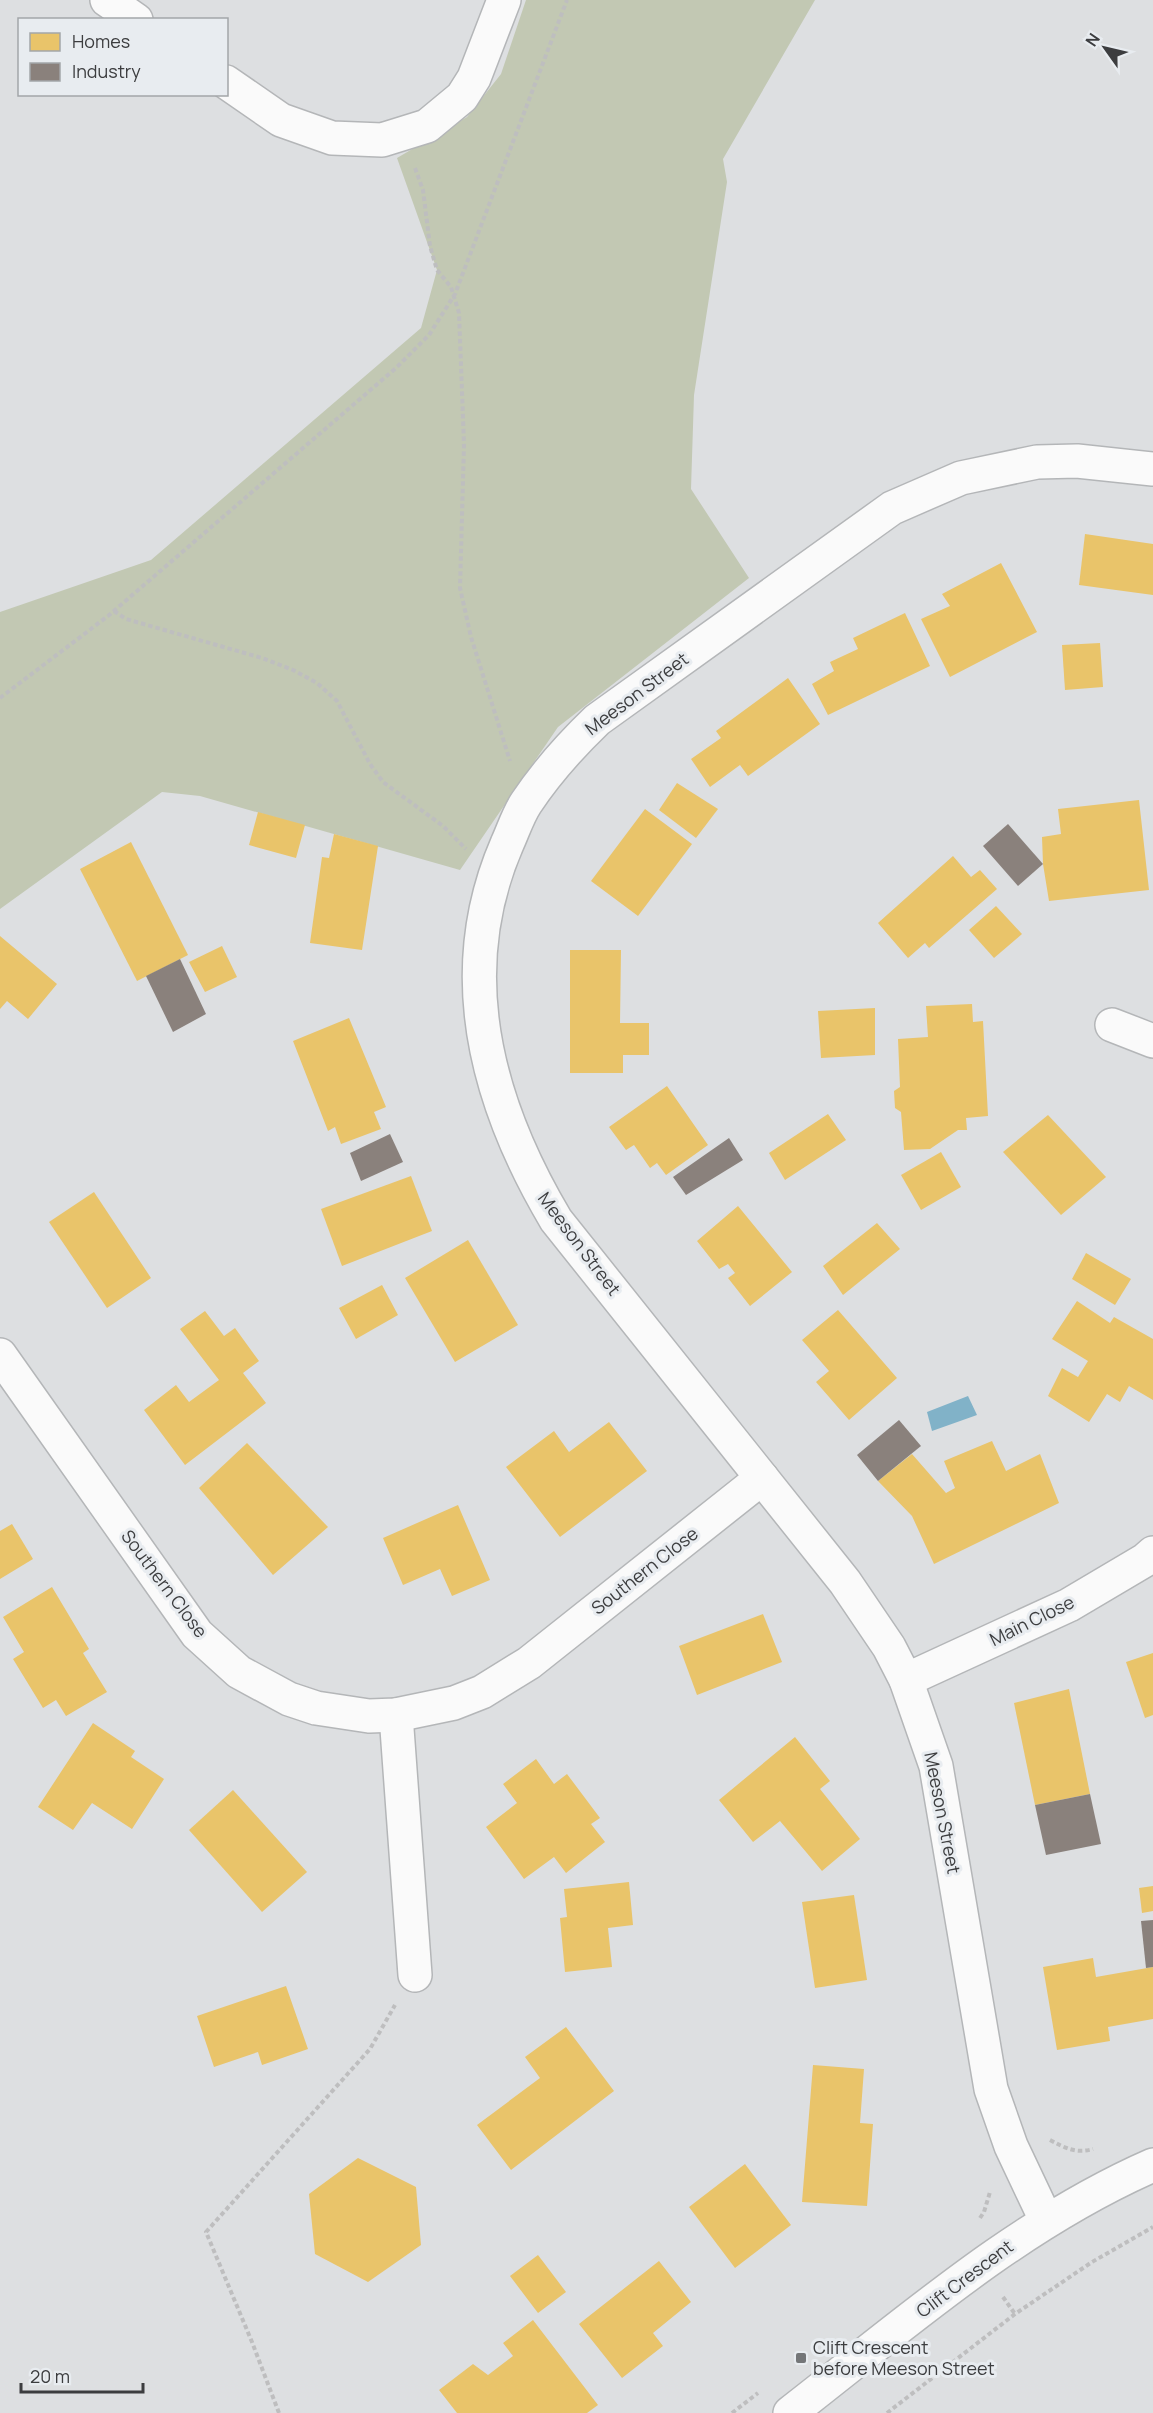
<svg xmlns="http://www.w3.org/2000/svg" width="1153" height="2413" font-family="Manrope,sans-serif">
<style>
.green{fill:#c2c8b3}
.water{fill:#81b2c8}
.homes{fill:#e9c46a}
.industry{fill:#8a817c}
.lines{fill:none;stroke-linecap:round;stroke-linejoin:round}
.street-casing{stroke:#b4b6b8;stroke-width:36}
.secondary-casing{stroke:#b4b6b8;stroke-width:36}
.path{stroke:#bebebf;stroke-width:4;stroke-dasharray:4.5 3;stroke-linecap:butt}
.street{stroke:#fafafa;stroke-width:33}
.secondary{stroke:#fafafa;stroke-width:33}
.poi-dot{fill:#747678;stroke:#e8ecf0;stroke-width:2}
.labels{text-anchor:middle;stroke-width:6;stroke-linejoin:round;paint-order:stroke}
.street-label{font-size:18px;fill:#3c3d3f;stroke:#e8ecf0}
.poi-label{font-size:18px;fill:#3c3d3f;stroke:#e8ecf0;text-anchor:start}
</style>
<rect width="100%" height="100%" fill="#dddfe1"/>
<polygon class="green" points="526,0 815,0 723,159 727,182 694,395 691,489 749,578 558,727 460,870 200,796 162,792 0,909 0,612 151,560 421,328 437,270 397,158 467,117 501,74"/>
<polygon class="water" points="968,1396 977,1415 932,1431 927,1412"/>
<g class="homes">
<polygon points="1085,534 1153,544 1153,595 1079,585"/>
<polygon points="1001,563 1037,632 950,677 921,619 950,606 942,594"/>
<polygon points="905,613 930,666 828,715 812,684 834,671 830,662 858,649 853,638"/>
<polygon points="1100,643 1103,687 1065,690 1062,645"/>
<polygon points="788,678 820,724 748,776 740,765 710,787 691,759 721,738 716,731"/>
<polygon points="677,783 718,809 696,838 659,810"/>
<polygon points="1139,800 1149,890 1049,901 1043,864 1042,837 1061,834 1058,809"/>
<polygon points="645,809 692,844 638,916 591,881"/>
<polygon points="258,812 305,825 296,858 249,845"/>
<polygon points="334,834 378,846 362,950 310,943 322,857 329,858"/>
<polygon points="131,842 188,955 137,981 80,869"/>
<polygon points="953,856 971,877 980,870 997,889 929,948 925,943 908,958 878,923"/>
<polygon points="996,906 1022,934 994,958 969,930"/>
<polygon points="0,936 57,984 28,1019 7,1001 0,1009"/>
<polygon points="222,946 237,977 205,992 189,962"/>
<polygon points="570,950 621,950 620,1023 649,1023 649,1055 623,1055 623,1073 570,1073"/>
<polygon points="972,1004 973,1022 983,1021 988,1116 966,1118 967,1130 958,1130 930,1149 904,1150 901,1112 895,1108 894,1091 900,1087 898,1039 928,1037 926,1006"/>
<polygon points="875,1008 875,1055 821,1058 818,1011"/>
<polygon points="349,1018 386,1107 374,1112 381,1129 341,1144 335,1127 328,1131 293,1041"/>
<polygon points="667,1086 708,1145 666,1175 657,1163 650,1168 634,1145 626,1150 609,1127"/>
<polygon points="828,1114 846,1140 785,1180 769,1153"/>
<polygon points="1048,1115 1106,1177 1061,1215 1003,1152"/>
<polygon points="941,1152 961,1187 921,1210 901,1175"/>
<polygon points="411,1176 432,1231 342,1266 321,1209"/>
<polygon points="94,1192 151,1278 107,1308 49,1222"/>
<polygon points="738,1206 792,1272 750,1306 728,1278 735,1273 728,1264 719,1269 697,1241"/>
<polygon points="877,1223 900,1249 843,1295 823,1266"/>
<polygon points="468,1240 518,1325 455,1362 405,1278"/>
<polygon points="1086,1253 1131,1279 1115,1305 1072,1279"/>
<polygon points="382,1285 398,1315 356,1339 339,1308"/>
<polygon points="1077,1301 1110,1323 1114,1317 1153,1339 1153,1400 1129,1386 1120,1402 1107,1394 1089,1422 1048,1396 1062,1368 1078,1377 1088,1361 1052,1339"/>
<polygon points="838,1310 897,1378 849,1420 816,1382 829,1371 802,1340"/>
<polygon points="205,1311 224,1336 235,1328 259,1361 243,1373 266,1403 185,1465 144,1410 176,1385 189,1402 219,1380 180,1329"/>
<polygon points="609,1422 647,1471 560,1537 506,1467 554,1431 569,1452"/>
<polygon points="992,1441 1006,1471 1040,1454 1059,1503 934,1564 912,1516 878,1481 912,1454 946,1493 955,1488 944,1461"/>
<polygon points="247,1443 328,1527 273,1575 199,1488"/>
<polygon points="458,1505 490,1580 452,1596 440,1569 403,1585 383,1538"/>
<polygon points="12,1524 33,1559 0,1579 0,1531"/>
<polygon points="52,1587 89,1649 83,1653 107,1692 66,1716 56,1700 43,1708 13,1659 24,1652 3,1617"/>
<polygon points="763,1614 782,1662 697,1695 679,1646"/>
<polygon points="1153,1653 1153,1715 1145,1718 1126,1662"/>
<polygon points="1069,1689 1090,1794 1035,1805 1014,1703"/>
<polygon points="93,1723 135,1751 131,1757 164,1779 132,1829 92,1803 73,1830 38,1807"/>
<polygon points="795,1737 830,1781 820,1789 860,1839 822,1871 780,1821 753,1842 719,1800"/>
<polygon points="536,1759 554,1784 567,1774 600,1818 591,1824 605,1842 566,1873 554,1857 524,1879 486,1827 517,1803 503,1784"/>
<polygon points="233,1790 307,1872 262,1912 189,1830"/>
<polygon points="629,1882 633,1925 608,1928 612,1967 565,1972 560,1918 567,1917 564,1889"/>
<polygon points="1153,1886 1153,1911 1142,1913 1139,1888"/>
<polygon points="854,1895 867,1980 815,1988 802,1902"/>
<polygon points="1093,1958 1096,1977 1153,1967 1153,2019 1108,2027 1110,2041 1057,2050 1043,1967"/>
<polygon points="286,1986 308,2049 262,2065 258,2052 214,2067 197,2016"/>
<polygon points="566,2027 614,2091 511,2170 477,2125 540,2078 525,2057"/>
<polygon points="813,2065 864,2069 860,2123 873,2124 867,2206 802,2202"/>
<polygon points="358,2158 416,2187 421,2245 368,2282 315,2254 309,2194"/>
<polygon points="745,2164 791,2225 735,2268 689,2207"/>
<polygon points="538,2255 566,2292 538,2313 510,2276"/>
<polygon points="659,2261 691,2302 653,2333 663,2346 622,2378 579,2324"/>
<polygon points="533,2320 598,2405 587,2413 457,2413 439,2390 473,2364 488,2375 513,2356 503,2343"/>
</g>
<g class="industry">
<polygon points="1008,824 1043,864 1018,886 983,846"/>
<polygon points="180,959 206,1014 173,1032 146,976"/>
<polygon points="390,1134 403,1162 361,1181 350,1153"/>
<polygon points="729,1138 743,1160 686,1195 673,1177"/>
<polygon points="899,1420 921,1446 878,1481 857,1455"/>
<polygon points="1090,1794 1101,1844 1046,1855 1035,1805"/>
<polygon points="1153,1920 1153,1967 1146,1968 1141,1921"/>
</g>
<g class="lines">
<g class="street-casing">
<g id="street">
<polyline points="107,0 136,20"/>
<polyline points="226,82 281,120 332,138 382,140 427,126 462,97 474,78 504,0"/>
<polyline points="1112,1025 1153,1041"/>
<polyline points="0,1355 197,1634 239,1672 289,1699 316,1708 369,1716 396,1715 454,1703 482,1692 529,1663 762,1478"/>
<polyline points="906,1680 1069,1605 1145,1560 1153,1553"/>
<polyline points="396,1715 415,1975"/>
<path d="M1046 2220 1011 2146 991 2089 936 1766 906 1680 889 1647 845 1582 556 1220C487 1104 451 973 507 844 513 831 518 815 526 803 546 773 571 745 597 720L892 508 961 478 1037 462 1077 461 1153 469"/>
</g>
</g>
<g class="secondary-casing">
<path id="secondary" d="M790 2413C906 2323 1018 2224 1153 2165"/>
</g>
<g class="path">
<polyline points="415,168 423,190 430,246 437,270 451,287 459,313 464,444 460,588 471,637 510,761"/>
<polyline points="114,611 126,619 262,658 293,670 317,683 337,701 370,764 383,782 443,826 466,849"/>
<polyline points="0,698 108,616 396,368 429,335 455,294 567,0"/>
<path d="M1050 2140C1065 2148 1076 2154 1093 2149"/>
<polyline points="980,2218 984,2212 990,2192"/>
<polyline points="1003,2297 1015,2314"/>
<polyline points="279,2413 252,2342 206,2232 370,2049 395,2005"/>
<polyline points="732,2413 758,2393"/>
<polyline points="887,2413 1015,2314 1092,2262 1153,2227"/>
</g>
<use href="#street" class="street"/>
<use href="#secondary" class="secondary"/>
</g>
<rect class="poi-dot" x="795" y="2352" width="12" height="12" rx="3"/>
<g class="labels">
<g class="street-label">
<text transform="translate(637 694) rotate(-37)" y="6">Meeson Street</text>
<text transform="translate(579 1244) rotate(53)" y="6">Meeson Street</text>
<text transform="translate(645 1571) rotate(-38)" y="6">Southern Close</text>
<text transform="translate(164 1584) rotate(53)" y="6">Southern Close</text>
<text transform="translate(1032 1621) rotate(-26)" y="6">Main Close</text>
<text transform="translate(942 1813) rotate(79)" y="6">Meeson Street</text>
<text transform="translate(965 2279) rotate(-37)" y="6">Clift Crescent</text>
</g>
<g class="poi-label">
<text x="813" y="2354">Clift Crescent<tspan x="813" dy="21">before Meeson Street</tspan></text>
</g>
</g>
<rect x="18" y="18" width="210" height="78" fill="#e8ecf0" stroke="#a3a6a9" stroke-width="1.5"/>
<rect x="30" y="33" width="30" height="18" fill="#e9c46a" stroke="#a3a6a9" stroke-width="1.5"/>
<text x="72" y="48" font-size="18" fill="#3c3d3f">Homes</text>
<rect x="30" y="63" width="30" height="18" fill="#8a817c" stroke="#a3a6a9" stroke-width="1.5"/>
<text x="72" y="78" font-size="18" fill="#3c3d3f">Industry</text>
<g transform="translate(1105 48) rotate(304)" stroke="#e8ecf0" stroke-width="4.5" paint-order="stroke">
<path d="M0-4.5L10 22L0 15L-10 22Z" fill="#3c3d3f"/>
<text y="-9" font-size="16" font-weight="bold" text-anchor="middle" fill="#3c3d3f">N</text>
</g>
<path d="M21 2383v9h122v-9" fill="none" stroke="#3c3d3f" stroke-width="3"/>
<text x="30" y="2383" font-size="18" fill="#3c3d3f" stroke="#e8ecf0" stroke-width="4.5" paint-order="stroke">20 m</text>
</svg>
